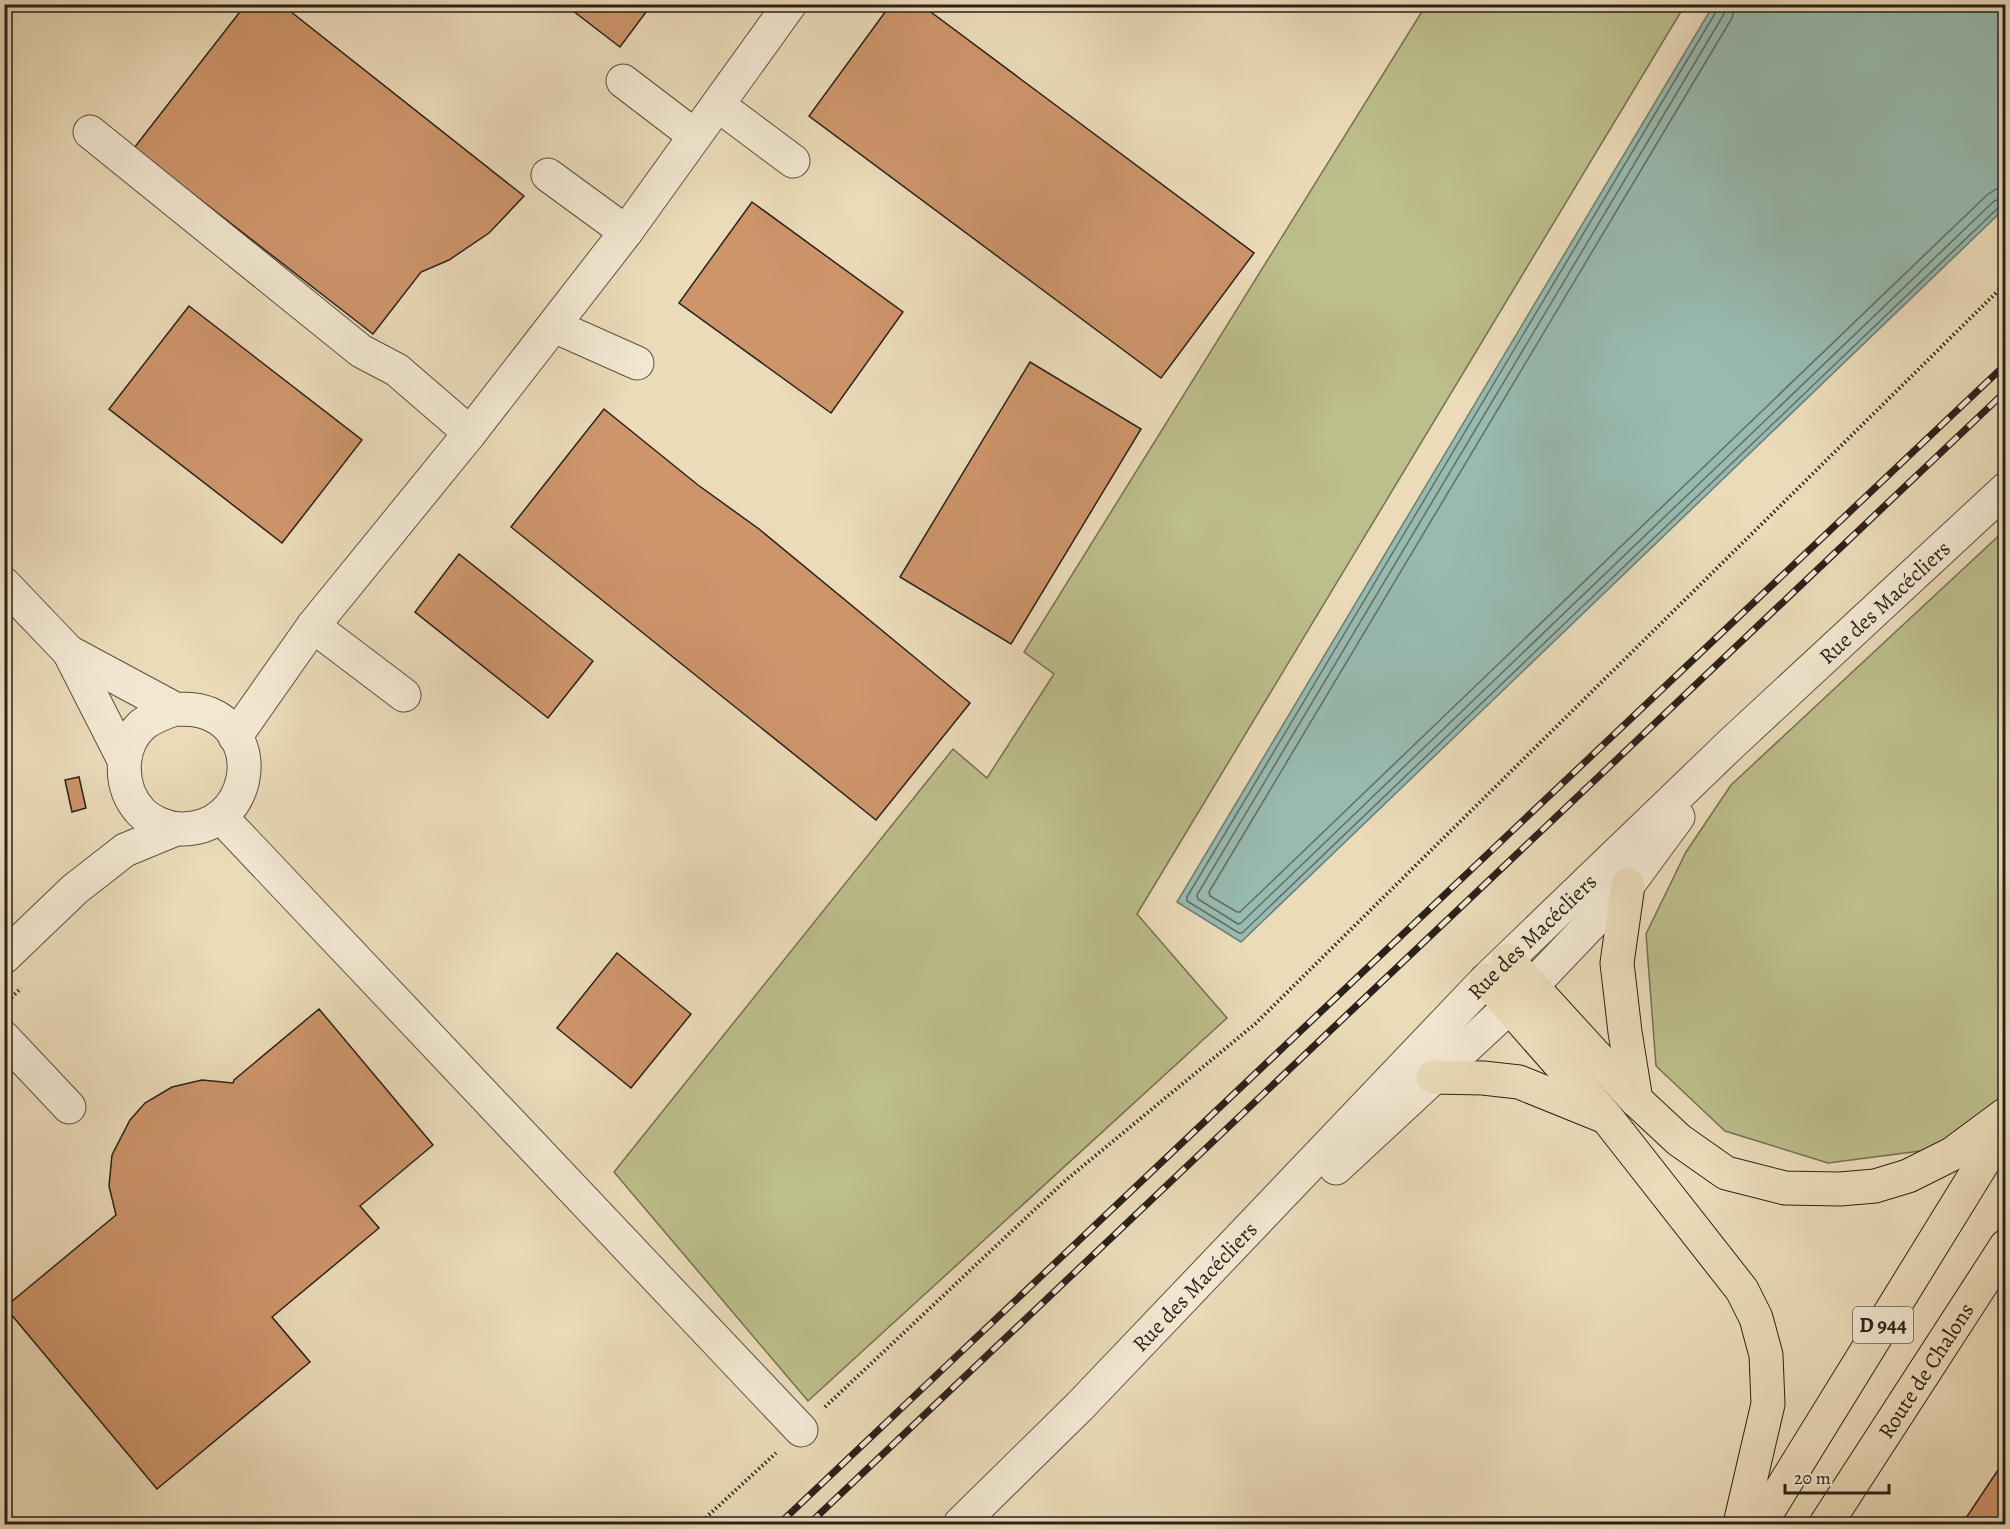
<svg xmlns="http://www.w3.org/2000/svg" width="2010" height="1529" font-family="Alegreya,serif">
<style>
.green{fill:#bcbe8b;stroke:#747052;stroke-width:1.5}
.water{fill:#98bbb1;stroke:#6c7d75;stroke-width:1.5}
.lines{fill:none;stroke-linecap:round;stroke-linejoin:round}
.shore{stroke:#626e66;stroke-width:1.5}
.building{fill:#ce956b;stroke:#2b211a;stroke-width:1.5}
.minor-casing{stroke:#5b5042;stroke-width:35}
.major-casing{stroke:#2b211a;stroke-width:35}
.path{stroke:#2b211a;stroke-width:4;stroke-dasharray:1.5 3;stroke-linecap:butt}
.minor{stroke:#f2e8d2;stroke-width:33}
.major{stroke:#ebdbb9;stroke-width:33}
.rail-casing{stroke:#2b211a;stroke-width:7}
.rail{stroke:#f2e8d2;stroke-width:4.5;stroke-dasharray:14;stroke-linecap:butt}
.labels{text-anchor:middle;stroke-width:5;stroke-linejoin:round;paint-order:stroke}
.shield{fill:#f2e8d2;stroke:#675d51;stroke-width:1.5}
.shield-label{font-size:21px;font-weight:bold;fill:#2b211a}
.street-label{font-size:22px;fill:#2b211a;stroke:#f2e8d2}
</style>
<rect width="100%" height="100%" fill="#ebdbb9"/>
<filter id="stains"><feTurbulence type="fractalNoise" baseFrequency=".00333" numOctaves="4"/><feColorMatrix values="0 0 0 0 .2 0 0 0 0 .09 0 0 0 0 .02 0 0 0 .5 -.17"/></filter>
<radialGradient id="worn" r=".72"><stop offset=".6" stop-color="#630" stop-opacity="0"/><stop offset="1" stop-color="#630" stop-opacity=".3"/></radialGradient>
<g class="green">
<polygon points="1426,5 1685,5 1137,914 1227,1018 808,1401 614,1172 953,749 987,778 1054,674 1024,652"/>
<polygon points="2005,530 2005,1140 1828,1163 1725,1131 1656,1066 1646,934 1686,852 1731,785"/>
</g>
<polygon class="water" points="1714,4 2005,5 2005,208 1241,942 1177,902"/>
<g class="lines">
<g class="shore">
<polyline points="1718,4 1717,10 1187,897 1187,901 1239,933 1242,933 1999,207 2006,205"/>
<polyline points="1726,4 1724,14 1197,895 1198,899 1238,924 1241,923 1994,201 2006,197"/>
<polyline points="1735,4 1732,18 1209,892 1210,896 1237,912 1240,912 1987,195 1996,189 2006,188"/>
</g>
</g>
<g class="building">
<polygon points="246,4 281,4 524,196 489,233 449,260 421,272 373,334 134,148"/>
<polygon points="564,4 652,4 620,47"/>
<polygon points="891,4 920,4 1254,253 1161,378 809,116"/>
<polygon points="752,202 903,312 831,413 679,303"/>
<polygon points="189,306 362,440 282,543 109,409"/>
<polygon points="1030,362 1141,429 1011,644 900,577"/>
<polygon points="604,409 698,485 759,529 970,703 876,820 511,527"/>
<polygon points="459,554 593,661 548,718 415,612"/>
<polygon points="79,777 86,808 72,812 65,780"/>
<polygon points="617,953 691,1014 631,1088 557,1028"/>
<polygon points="319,1009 433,1145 360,1206 379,1228 272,1317 310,1362 157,1489 5,1307 116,1215 109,1186 112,1155 130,1120 145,1103 172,1087 202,1080 233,1083 234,1080"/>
<polygon points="2006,1458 2006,1524 1962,1524"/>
</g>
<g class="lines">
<g class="minor-casing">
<g id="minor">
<polyline points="623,81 695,136"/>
<polyline points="718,105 793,161"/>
<polyline points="90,132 361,351 397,370 470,433"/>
<polyline points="548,175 626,232"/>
<polyline points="554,326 637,363"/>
<polyline points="4,584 69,652 124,760"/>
<polyline points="313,626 404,695"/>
<path d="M69 652 175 709C187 709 198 709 210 714 267 739 249 829 182 829 168 829 151 822 141 812 119 788 118 748 142 725 152 717 163 713 175 709"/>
<polyline points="235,737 313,626 470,433 626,232 790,4"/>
<polyline points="221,817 801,1430"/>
<polyline points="4,957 75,889 125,850 176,829"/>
<polyline points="4,1038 69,1107"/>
<polyline points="1336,1168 1532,986 1628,885 1678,817"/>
<path id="s1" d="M960 1524 1080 1406 1486 980 1731 744 2006 489"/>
</g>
</g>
<g class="major-casing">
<g id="major">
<polyline points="1628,885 1617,963 1625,1032 1636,1100"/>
<polyline points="1508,960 1636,1100 1679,1140 1726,1173 1785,1188 1840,1189 1875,1186 1908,1176 1952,1154 2006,1114"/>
<polyline points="1486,980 1607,1118 1742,1290 1756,1318 1766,1355 1768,1404 1740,1524"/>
<polyline points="1433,1077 1483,1078 1519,1082 1603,1116"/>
<polyline points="1760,1524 2006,1125"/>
<path id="s2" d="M1826 1524 2006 1246"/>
</g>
</g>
<g class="path">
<polyline points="5,1004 21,988"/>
<polyline points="825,1407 1066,1180 1255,1024 2006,283"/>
<polyline points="699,1524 776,1453"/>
</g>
<use href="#minor" class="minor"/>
<use href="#major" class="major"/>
<g class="rail-casing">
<g id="rail">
<polyline points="779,1524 2006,364"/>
<polyline points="809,1524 2006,391"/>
</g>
</g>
<use href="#rail" class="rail"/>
</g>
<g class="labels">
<rect class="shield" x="1853" y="1307" width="60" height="36" rx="4.5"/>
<g class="shield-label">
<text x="1883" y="1332">D 944</text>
</g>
<g class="street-label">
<text dy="8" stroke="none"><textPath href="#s1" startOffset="1306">Rue des Macécliers</textPath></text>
<text dy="8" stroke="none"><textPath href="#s1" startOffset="820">Rue des Macécliers</textPath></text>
<text dy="8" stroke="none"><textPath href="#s1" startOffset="334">Rue des Macécliers</textPath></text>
<text dy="8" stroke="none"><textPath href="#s2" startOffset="183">Route de Chalons</textPath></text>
</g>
</g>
<rect width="2010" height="1529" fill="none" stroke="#ebdbb9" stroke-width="24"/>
<rect x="6" y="6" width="1998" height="1517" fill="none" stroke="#2b211a" stroke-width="3"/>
<rect x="12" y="12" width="1986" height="1505" fill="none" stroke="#2b211a" stroke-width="1.5"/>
<path d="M1785 1484v9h104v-9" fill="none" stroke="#2b211a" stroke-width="3"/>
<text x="1794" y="1484" font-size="18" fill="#2b211a" stroke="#f2e8d2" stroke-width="4.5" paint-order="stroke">20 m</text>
<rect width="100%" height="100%" filter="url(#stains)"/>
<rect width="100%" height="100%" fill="url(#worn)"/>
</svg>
